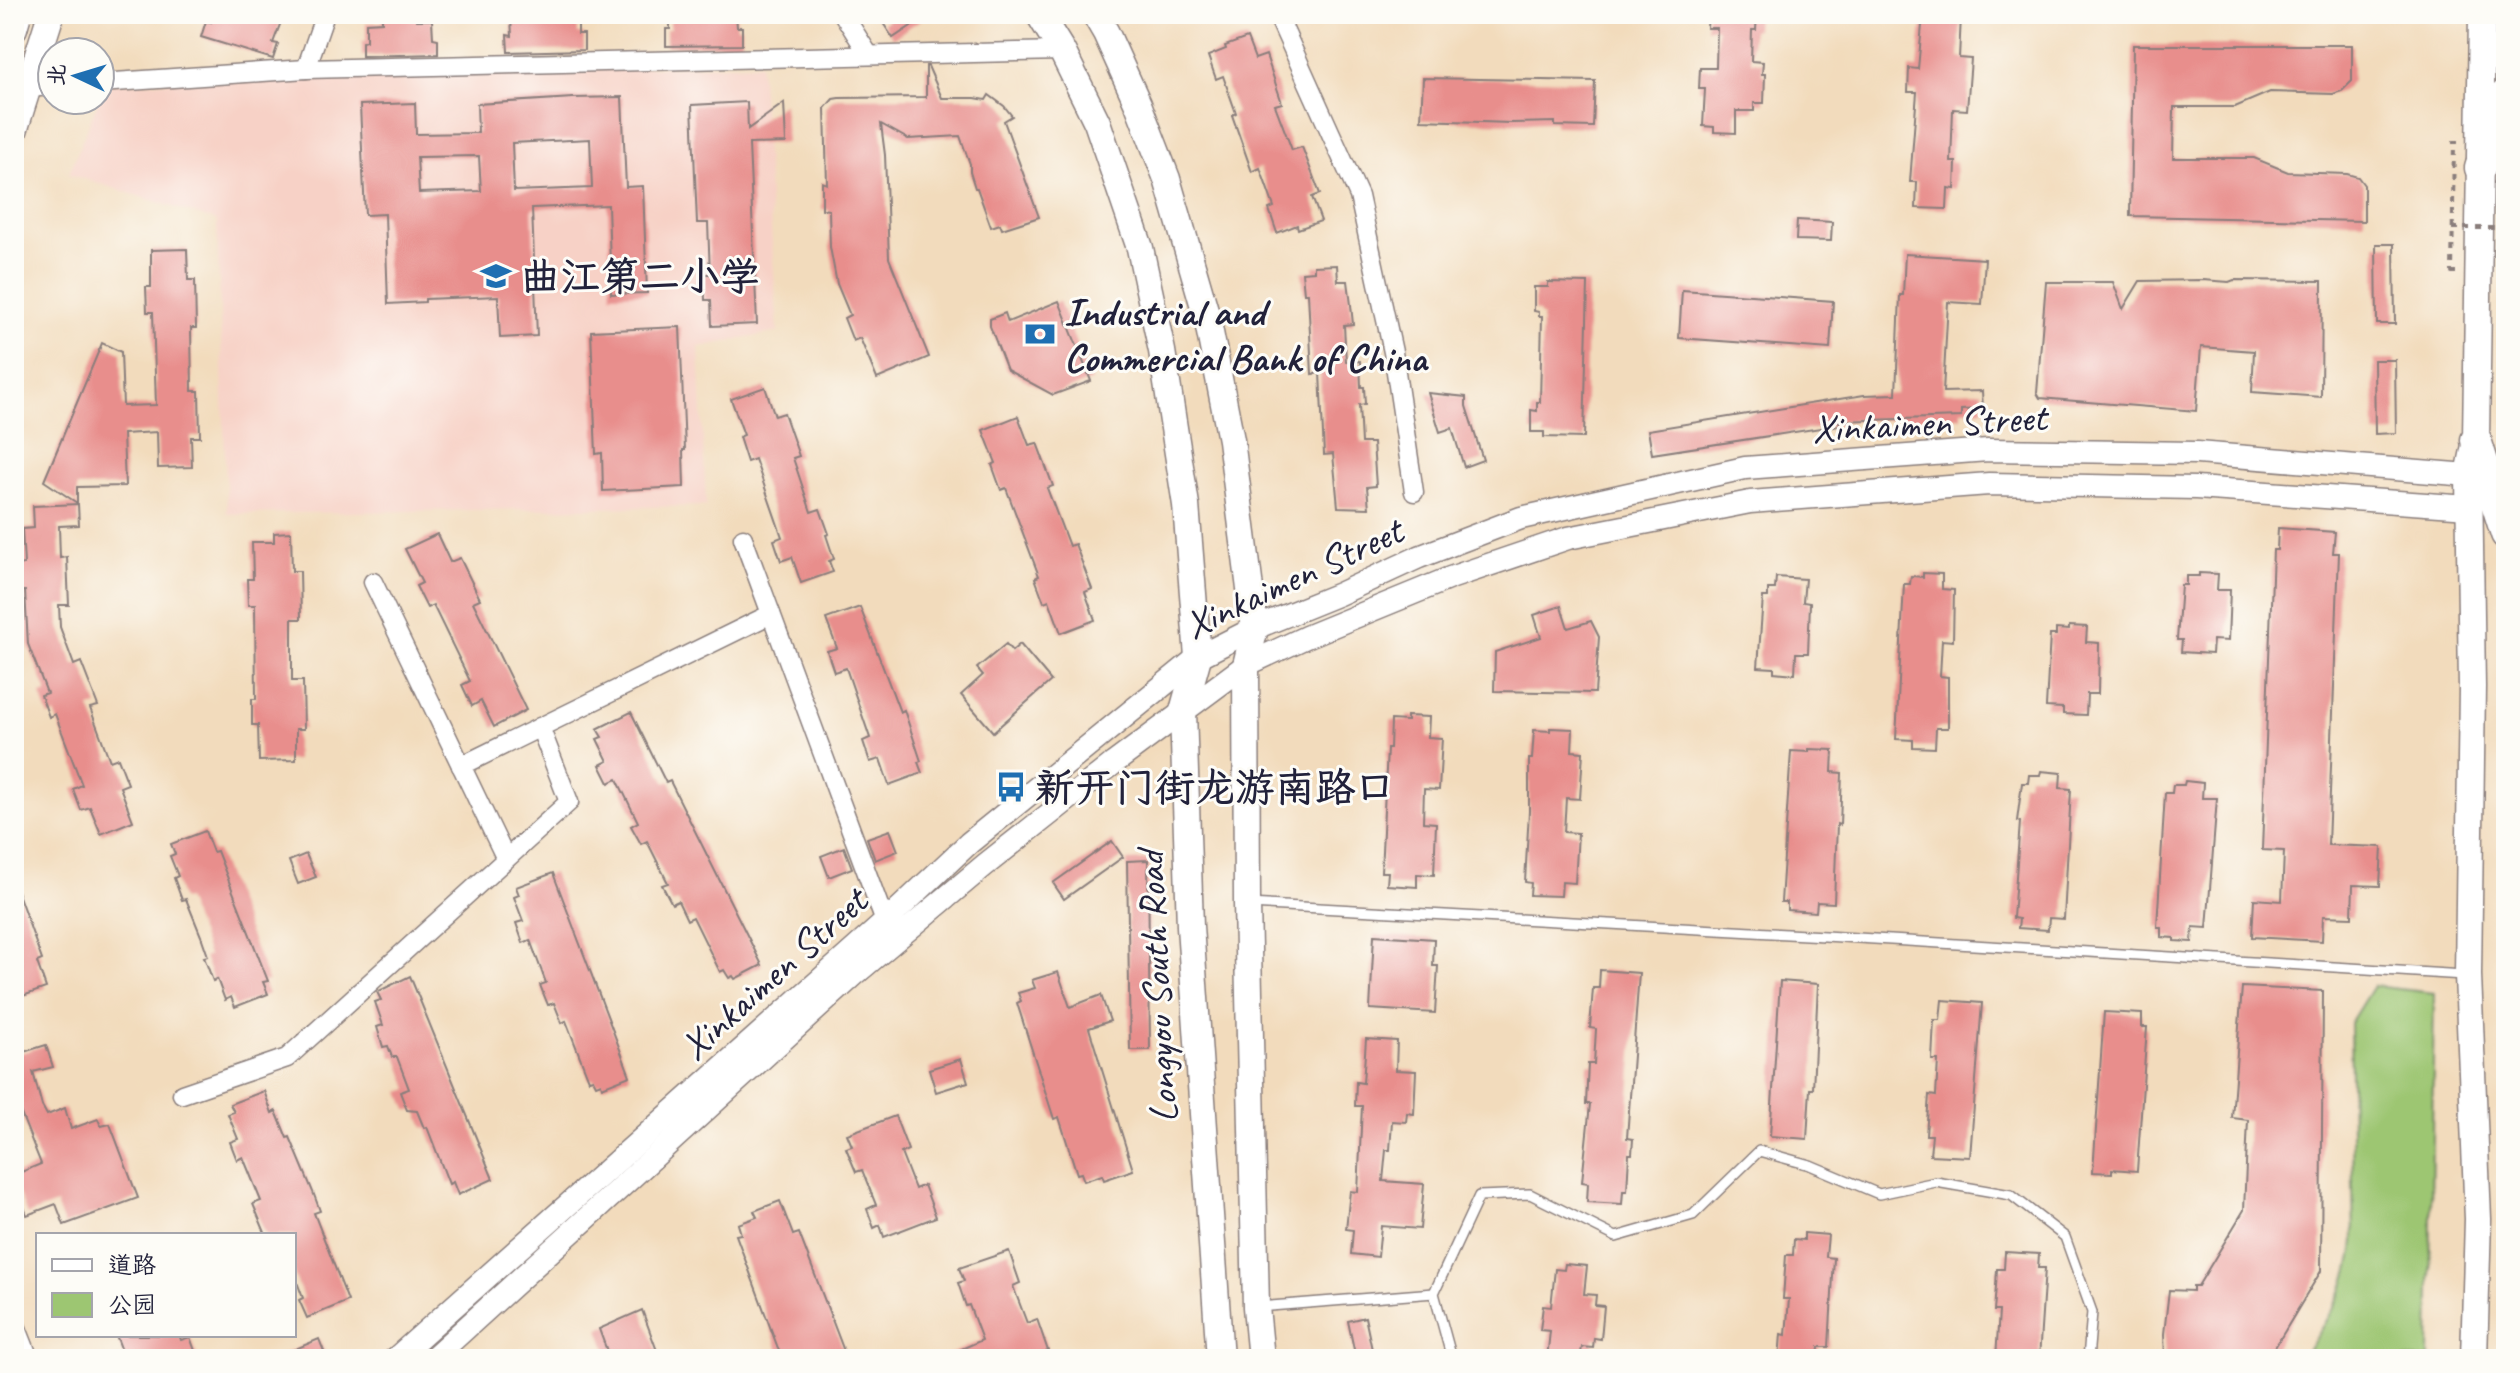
<svg xmlns="http://www.w3.org/2000/svg" width="2520" height="1373" font-family="Caveat,'LXGW WenKai TC',sans-serif">
<style>
.built{fill:#f7d1c6}
.green{fill:#9dc672;stroke:#607456;stroke-width:2}
.building{fill:#e88e8c;fill-rule:evenodd}
.lines{fill:none;stroke-linecap:round;stroke-linejoin:round}
.service-casing{stroke:#8a7e7c;stroke-width:12}
.minor-casing{stroke:#8a7e7c;stroke-width:21}
.tertiary-casing{stroke:#8a7e7c;stroke-width:25}
.secondary-casing{stroke:#8a7e7c;stroke-width:29}
.trunk-casing{stroke:#8a7e7c;stroke-width:33}
.path{stroke:#8a7e7c;stroke-width:4;stroke-dasharray:6 6;stroke-linecap:butt}
.service{stroke:#fff;stroke-width:9}
.minor{stroke:#fff;stroke-width:18}
.tertiary{stroke:#fff;stroke-width:22}
.secondary{stroke:#fff;stroke-width:26}
.trunk{stroke:#fff;stroke-width:30}
.path-bridge{stroke:#8a7e7c;stroke-width:4;stroke-dasharray:6 6;stroke-linecap:butt}
.labels{text-anchor:middle;stroke-width:6;stroke-linejoin:round;paint-order:stroke}
.poi-label{font-size:40px;font-weight:bold;fill:#22223b;stroke:#fdfcf7;text-anchor:start}
.street-label{font-size:40px;fill:#22223b;stroke:#fdfcf7}
</style>
<rect width="100%" height="100%" fill="#fdfcf7"/>
<filter id="ink" filterUnits="userSpaceOnUse"><feTurbulence type="fractalNoise" baseFrequency=".0125" numOctaves="2"/><feDisplacementMap in="SourceGraphic" scale="16" xChannelSelector="R" yChannelSelector="G"/><feConvolveMatrix kernelMatrix="1 2 1 2 8 2 1 2 1" color-interpolation-filters="sRGB"/></filter>
<filter id="wash" filterUnits="userSpaceOnUse"><feTurbulence type="fractalNoise" baseFrequency=".006" numOctaves="4" result="noise"/><feDisplacementMap in="SourceGraphic" scale="32" xChannelSelector="R" yChannelSelector="G"/><feGaussianBlur stdDeviation="1.8" result="paint"/><feColorMatrix in="noise" values="0 0 0 0 0 0 0 0 0 0 0 0 0 0 0 0 0 1.4 0 .05"/><feComposite in="paint" operator="in"/></filter>
<g filter="url(#wash)">
<rect width="100%" height="100%" fill="#f2dbbc"/>
<polygon class="built" points="760,64 778,332 699,347 706,506 227,514 217,221 69,174 105,84"/>
<path class="green" d="M2373 986 2434 993 2429 1359H2302C2327 1318 2350 1290 2354 1241L2350 1023Z"/>
<g id="blocks">
<g class="building">
<polygon points="212,14 284,14 273,43 278,44 273,59 201,37 206,21 211,22"/>
<polygon points="382,14 417,14 417,20 432,20 433,38 438,39 438,54 362,56 362,42 366,41 366,23 382,22"/>
<polygon points="526,14 578,15 578,34 584,34 584,50 508,52 507,35 512,36 511,17 526,17"/>
<polygon points="670,14 736,14 737,27 742,27 742,45 666,46 666,29 670,29"/>
<polygon points="884,14 929,14 893,38 883,23 888,20"/>
<polygon points="1708,14 1757,14 1756,30 1752,30 1751,61 1763,62 1762,74 1765,74 1764,103 1754,103 1754,111 1736,111 1736,133 1714,132 1714,127 1703,126 1705,89 1699,89 1700,68 1716,68 1717,28 1707,28"/>
<polygon points="1923,14 1961,16 1959,58 1971,59 1967,110 1953,109 1951,162 1956,162 1955,189 1948,188 1947,209 1916,208 1917,182 1910,182 1917,92 1908,92 1909,68 1918,69"/>
<polygon points="1247,38 1255,59 1266,55 1282,103 1275,105 1292,150 1302,147 1320,194 1312,197 1321,221 1298,229 1297,225 1277,233 1269,209 1274,207 1260,168 1252,172 1232,115 1236,113 1223,76 1216,79 1208,56 1226,49 1225,46"/>
<polygon points="2133,45 2352,45 2352,81 2342,91 2333,94 2270,92 2235,107 2174,107 2173,158 2254,158 2288,172 2347,174 2358,177 2364,185 2364,221 2130,216"/>
<polygon points="926,66 928,66 942,98 975,98 986,100 989,95 1004,106 1012,116 1004,121 1039,217 1002,229 1000,224 991,227 977,188 975,188 970,172 970,164 960,136 908,139 881,124 885,155 889,258 929,357 877,379 860,338 853,341 844,318 850,315 837,284 830,247 829,210 822,209 822,182 827,184 825,108 833,99 839,98 926,97"/>
<polygon points="1423,78 1595,81 1593,127 1555,126 1555,122 1511,123 1421,120"/>
<path d="M622 97 626 187 643 186 647 293 611 294 608 205 532 208 537 336 500 338 498 296 425 299V302L388 304 385 214 365 215 360 105 415 103 416 134 478 133 477 104 573 98ZM590 139 592 188 514 191 512 143ZM479 156 481 191 419 193 417 157Z"/>
<polygon points="747,102 748,129 784,103 786,143 749,144 757,324 712,326 711,300 705,300 704,274 710,274 708,223 697,223 692,105"/>
<polygon points="1797,220 1832,222 1831,241 1796,240"/>
<polygon points="2376,244 2394,244 2395,324 2377,324"/>
<polygon points="187,249 188,280 195,280 196,328 191,328 192,391 199,391 200,437 191,437 192,467 158,468 157,432 123,434 125,486 77,487 77,503 44,481 102,343 121,352 123,406 156,405 153,312 147,312 146,287 151,287 151,250"/>
<polygon points="1905,254 1985,259 1982,304 1948,302 1943,392 1982,391 1983,409 1961,410 1961,417 1839,421 1840,425 1652,454 1648,430 1864,395 1896,394 1900,295 1903,295"/>
<polygon points="1337,265 1338,281 1348,281 1351,305 1353,324 1344,325 1346,362 1360,361 1361,387 1364,387 1365,404 1359,405 1361,443 1373,443 1376,486 1367,487 1369,508 1338,507 1333,454 1324,455 1320,373 1312,374 1308,293 1304,293 1302,272 1314,271 1314,266"/>
<polygon points="2203,280 2229,282 2234,280 2322,281 2321,397 2252,392 2254,351 2201,347 2196,411 2040,398 2037,393 2046,282 2113,282 2123,309 2140,281"/>
<polygon points="1548,282 1588,283 1584,438 1544,437 1544,432 1531,432 1531,410 1537,411 1537,402 1540,402 1542,316 1539,316 1539,312 1534,311 1534,287 1548,287"/>
<polygon points="1682,290 1833,301 1830,349 1679,338"/>
<polygon points="1059,301 1091,381 1053,395 1007,370 990,326 990,319 1005,313 1008,322"/>
<polygon points="680,327 685,450 683,450 684,487 603,491 602,453 596,454 591,331"/>
<polygon points="2374,360 2395,360 2396,433 2375,434"/>
<polygon points="765,387 775,416 784,413 799,456 793,458 811,512 820,509 829,534 826,535 834,559 829,561 833,572 801,583 792,557 781,561 774,540 782,537 755,459 747,462 739,437 744,435 731,399"/>
<polygon points="1428,393 1466,397 1466,406 1483,460 1464,467 1452,428 1440,432"/>
<polygon points="1018,416 1029,445 1037,443 1053,486 1047,488 1069,546 1075,544 1092,589 1085,592 1095,620 1061,633 1049,600 1044,602 1035,578 1039,576 1006,488 1001,490 992,465 996,463 983,430"/>
<polygon points="78,504 79,525 59,526 60,558 67,557 69,605 59,605 60,627 74,665 81,662 98,706 90,708 110,761 118,758 128,784 120,787 133,821 101,834 90,807 81,810 73,789 82,785 55,714 49,717 41,695 47,693 28,644 25,591 18,591 17,565 24,564 22,529 34,528 33,506"/>
<polygon points="2278,528 2335,532 2333,553 2339,553 2328,845 2382,847 2380,886 2353,885 2352,917 2323,916 2322,941 2252,937 2254,899 2282,901 2284,851 2262,850 2273,550 2277,550"/>
<polygon points="291,532 292,571 300,571 301,619 292,619 292,681 303,681 304,729 296,729 296,760 259,761 258,725 252,725 252,699 256,699 255,605 248,605 247,579 253,579 252,542 274,542 274,533"/>
<polygon points="437,534 450,562 460,558 480,599 473,602 526,710 494,727 481,701 472,706 462,685 470,681 433,605 427,608 416,586 422,583 405,549"/>
<polygon points="1923,573 1942,574 1942,589 1954,590 1953,641 1942,640 1940,676 1948,677 1948,728 1936,728 1935,748 1913,747 1913,740 1896,739 1904,584 1910,584 1911,576 1923,577"/>
<polygon points="2199,573 2218,574 2217,590 2230,590 2228,641 2213,640 2212,654 2181,652 2182,640 2177,640 2181,585 2186,585 2186,576 2199,576"/>
<polygon points="1776,577 1805,579 1803,602 1810,603 1808,653 1796,653 1795,674 1774,672 1774,668 1758,667 1763,597 1768,597 1768,589 1775,589"/>
<polygon points="1561,606 1568,628 1591,621 1599,637 1595,693 1494,691 1495,652 1541,637 1534,615"/>
<polygon points="860,607 900,712 904,710 921,761 918,762 922,773 889,785 880,759 870,762 863,741 870,738 846,668 834,672 827,651 837,648 826,619"/>
<polygon points="2069,626 2087,627 2086,642 2099,643 2098,694 2087,694 2086,715 2063,714 2063,708 2046,707 2050,635 2056,635 2056,629 2069,630"/>
<polygon points="1006,644 1012,651 1020,644 1051,681 993,732 961,695 983,675 977,668"/>
<polygon points="631,712 666,783 670,781 762,965 735,979 733,976 729,978 724,970 720,972 693,917 687,920 678,901 672,904 662,885 668,883 647,841 641,844 631,826 638,822 617,779 609,783 600,765 608,761 597,739 602,737 597,729"/>
<polygon points="1407,716 1429,717 1428,737 1442,738 1439,790 1424,789 1423,822 1436,823 1434,875 1417,874 1417,887 1387,885 1388,872 1381,872 1387,749 1390,749 1391,720 1407,721"/>
<polygon points="1550,728 1573,729 1572,751 1583,752 1580,799 1566,798 1564,832 1578,833 1575,883 1562,882 1561,896 1530,895 1531,883 1525,882 1529,811 1529,759 1532,759 1534,730 1550,731"/>
<polygon points="1809,749 1833,750 1832,772 1842,773 1840,825 1837,824 1834,903 1817,902 1816,912 1787,910 1787,902 1781,902 1791,751 1809,752"/>
<polygon points="2041,771 2061,773 2060,788 2071,789 2064,919 2049,918 2048,930 2018,928 2019,919 2013,918 2020,822 2017,821 2022,783 2028,783 2029,775 2040,775"/>
<polygon points="2185,781 2203,783 2202,798 2217,798 2207,928 2193,927 2192,942 2174,941 2174,938 2161,937 2161,927 2157,927 2165,793 2172,793 2173,785 2184,785"/>
<polygon points="890,830 898,851 875,860 867,838"/>
<polygon points="205,831 213,852 217,851 268,981 263,982 268,994 235,1007 231,997 225,1000 217,979 213,981 204,957 208,956 201,936 186,899 182,900 174,878 178,876 170,856 175,854 171,844"/>
<polygon points="1112,841 1123,857 1064,899 1053,883"/>
<polygon points="844,847 852,868 829,877 821,856"/>
<polygon points="306,854 316,877 298,884 289,861"/>
<polygon points="1148,860 1150,1050 1130,1050 1127,861"/>
<polygon points="553,873 630,1076 602,1087 601,1083 596,1085 593,1079 589,1080 566,1021 562,1023 554,1003 548,1005 540,985 546,983 530,940 523,943 516,923 523,921 514,897 519,895 516,887"/>
<polygon points="14,888 16,888 42,960 37,962 46,988 14,999"/>
<polygon points="1374,935 1434,939 1433,966 1438,966 1435,1013 1370,1009"/>
<polygon points="1600,970 1639,973 1627,1138 1633,1139 1632,1154 1629,1154 1627,1191 1623,1191 1622,1204 1587,1202 1588,1183 1582,1182 1590,1104 1586,1104 1588,1064 1594,1064 1596,1029 1590,1028 1593,988 1599,988"/>
<polygon points="1058,972 1070,1007 1101,995 1110,1021 1089,1028 1133,1170 1104,1180 1102,1175 1084,1181 1081,1173 1077,1174 1059,1117 1054,1119 1017,1003 1021,1001 1018,993 1035,988 1032,980"/>
<polygon points="410,976 493,1179 458,1195 453,1182 449,1184 427,1127 424,1128 417,1111 407,1110 400,1092 409,1089 397,1057 392,1057 388,1046 383,1047 377,1027 383,1025 375,1002 381,1000 377,992"/>
<polygon points="1780,981 1818,984 1813,1089 1810,1089 1807,1139 1770,1136"/>
<polygon points="2242,987 2323,991 2321,1271 2268,1359 2165,1359 2164,1334 2169,1290 2193,1291 2193,1286 2198,1286 2244,1210 2248,1120 2232,1118"/>
<polygon points="1942,1000 1982,1003 1970,1157 1930,1155 1932,1135 1926,1135 1929,1095 1936,1096 1938,1060 1932,1060 1934,1020 1940,1020"/>
<polygon points="2104,1012 2142,1014 2142,1027 2147,1027 2137,1171 2112,1169 2112,1173 2093,1172"/>
<polygon points="1366,1039 1397,1041 1396,1070 1416,1071 1414,1114 1407,1113 1406,1122 1392,1121 1390,1150 1386,1150 1383,1181 1424,1184 1420,1229 1381,1226 1378,1257 1351,1254 1353,1230 1346,1229 1350,1191 1358,1192 1362,1106 1355,1106 1356,1082 1363,1083"/>
<polygon points="46,1045 53,1067 33,1072 42,1106 47,1115 65,1108 71,1129 98,1119 101,1126 110,1124 138,1198 64,1225 56,1204 27,1215 14,1182 14,1175 41,1164 14,1096 14,1055"/>
<polygon points="961,1059 968,1082 936,1092 929,1069"/>
<polygon points="264,1091 272,1113 276,1111 287,1138 290,1137 313,1192 320,1211 314,1213 348,1301 307,1318 299,1300 303,1298 294,1274 294,1235 266,1235 253,1204 261,1201 243,1157 237,1160 230,1142 238,1139 228,1114 234,1112 230,1104"/>
<polygon points="895,1116 908,1150 901,1153 915,1189 924,1185 936,1217 884,1237 880,1225 874,1228 867,1209 876,1205 862,1170 856,1172 846,1148 852,1146 847,1134"/>
<polygon points="780,1201 793,1235 799,1233 847,1359 782,1359 736,1235 741,1234 738,1224 757,1217 754,1211"/>
<polygon points="1804,1233 1828,1235 1826,1257 1834,1258 1829,1347 1819,1347 1818,1359 1779,1359 1781,1334 1786,1335 1789,1299 1783,1299 1786,1255 1793,1255 1794,1239 1804,1240"/>
<polygon points="1009,1251 1020,1283 1013,1286 1027,1323 1037,1319 1048,1351 1025,1359 939,1359 982,1340 969,1305 966,1306 958,1283 964,1281 959,1268"/>
<polygon points="2005,1252 2039,1254 2038,1268 2045,1268 2039,1359 1996,1359 1999,1311 1994,1311 1996,1286 1997,1269 2004,1269"/>
<polygon points="1565,1264 1587,1266 1584,1294 1596,1295 1595,1305 1604,1306 1601,1339 1594,1338 1593,1348 1582,1347 1580,1359 1547,1359 1550,1331 1540,1330 1543,1306 1551,1307 1555,1269 1564,1270"/>
<polygon points="642,1310 660,1359 610,1359 599,1329"/>
<polygon points="1365,1317 1374,1359 1356,1359 1348,1321"/>
<polygon points="116,1335 179,1335 181,1340 190,1337 198,1359 125,1359"/>
<polygon points="319,1339 327,1359 272,1359"/>
</g>
</g>
</g>
<g filter="url(#ink)">
<use href="#blocks" fill-opacity="0" stroke="#8a7e7c" stroke-width="2"/>
<g class="lines">
<g class="service-casing">
<g id="service">
<polyline points="1249,904 1825,936 2464,975"/>
<polyline points="1258,1307 1434,1293"/>
<polyline points="1452,1359 1434,1293 1479,1196 1530,1194 1616,1237 1693,1215 1759,1151 1810,1165 1879,1194 1936,1182 2011,1195 2065,1237 2092,1312 2088,1359"/>
</g>
</g>
<g class="minor-casing">
<g id="minor">
<polyline points="843,14 869,55"/>
<polyline points="1277,14 1359,196 1393,352 1414,492"/>
<polyline points="306,69 325,14"/>
<polyline points="100,83 306,69 1062,51"/>
<polyline points="28,88 52,86"/>
<polyline points="743,538 885,922"/>
<polyline points="373,582 506,859"/>
<polyline points="461,766 771,614"/>
<polyline points="182,1094 287,1058 569,802 540,727"/>
</g>
</g>
<g class="tertiary-casing">
<g id="tertiary">
<polyline points="14,1326 27,1359"/>
<polyline points="395,1359 885,922 969,843 1198,657 1255,628 1339,594 1419,557 1521,518 1745,468 1988,450 2197,453 2469,475"/>
<polyline points="432,1359 854,975 985,865 1114,763 1246,665 1306,637 1450,578 1568,538 1750,502 1989,484 2196,488 2469,507"/>
</g>
</g>
<g class="secondary-casing">
<g id="secondary">
<polyline points="1039,14 1062,51 1097,122 1140,248 1162,351 1186,505 1198,657 1183,711 1190,926 1220,1359"/>
<polyline points="1095,14 1106,33 1138,104 1167,179 1207,317 1231,440 1255,628 1246,665 1247,904 1256,1307 1261,1359"/>
<polyline points="14,28 18,14"/>
<polyline points="14,131 51,14"/>
<polyline points="2474,1359 2478,1219 2468,975 2472,687 2469,475 2476,440 2482,14"/>
</g>
</g>
<g class="trunk-casing">
<g id="trunk">
<polyline points="2480,168 2506,94"/>
<polyline points="2476,440 2506,534"/>
</g>
</g>
<polyline class="path" points="2456,272 2452,272 2454,142 2458,142"/>
<use href="#service" class="service"/>
<use href="#minor" class="minor"/>
<use href="#tertiary" class="tertiary"/>
<use href="#secondary" class="secondary"/>
<use href="#trunk" class="trunk"/>
<polyline class="path-bridge" points="2452,228 2506,228"/>
</g>
</g>
<defs>
<g id="school-bare" transform="scale(2.4)"><path d="M0-5L7-2L0 1L-7-2ZM-4 1L0 2.5L4 1V4Q0 6-4 4Z" fill="#1f6fb2" stroke="#fdfcf7" stroke-width="2.5" paint-order="stroke"/></g>
<g id="bank-bare" transform="scale(2.4)"><path d="M-6-4H6V4H-6ZM0-2.3a2.3 2.3 0 1 0 0 4.6a2.3 2.3 0 1 0 0-4.6Z" fill="#1f6fb2" stroke="#fdfcf7" stroke-width="2.5" paint-order="stroke"/></g>
<g id="bus-bare" transform="scale(2.4)"><path d="M-5-6H5V4H4V6H2V4H-2V6H-4V4H-5ZM-3.5-4V0h7V-4ZM-3.5 1.2v1.5H-2V1.2ZM2 1.2v1.5H3.5V1.2Z" fill="#1f6fb2" stroke="#fdfcf7" stroke-width="2.5" paint-order="stroke"/></g>
</defs>
<g fill-rule="evenodd">
<use href="#school-bare" x="496" y="276"/>
<use href="#bank-bare" x="1040" y="334"/>
<use href="#bus-bare" x="1011" y="787"/>
</g>
<g class="labels">
<g class="poi-label">
<text x="520" y="290">曲江第二小学</text>
<text x="1064" y="325">Industrial and<tspan x="1064" dy="46">Commercial Bank of China</tspan></text>
<text x="1035" y="801">新开门街龙游南路口</text>
</g>
<g class="street-label">
<text transform="translate(1929 422) rotate(-3)" y="14">Xinkaimen Street</text>
<text transform="translate(1293 577) rotate(-25)" y="14">Xinkaimen Street</text>
<text transform="translate(773 973) rotate(-42)" y="14">Xinkaimen Street</text>
<text transform="translate(1156 987) rotate(-93)" y="14">Longyou South Road</text>
</g>
</g>
<rect width="2520" height="1373" fill="none" stroke="#fdfcf7" stroke-width="48"/>
<rect x="36" y="1233" width="260" height="104" fill="#fdfcf7" stroke="#a5a5ac" stroke-width="2"/>
<rect x="52" y="1259" width="40" height="12" fill="#ffffff" stroke="#a5a5ac" stroke-width="2"/>
<text x="108" y="1273" font-size="24" fill="#22223b">道路</text>
<rect x="52" y="1293" width="40" height="24" fill="#9dc672" stroke="#a5a5ac" stroke-width="2"/>
<text x="108" y="1313" font-size="24" fill="#22223b">公园</text>
<g transform="translate(76 76) rotate(274)"><circle r="38" fill="#fdfcf7" stroke="#a5a5ac" stroke-width="2"/>
<path d="M0-6L14 30L0 20L-14 30Z" fill="#1f6fb2"/>
<text y="-12" font-size="22" font-weight="bold" text-anchor="middle" fill="#22223b">北</text>
</g>
</svg>
